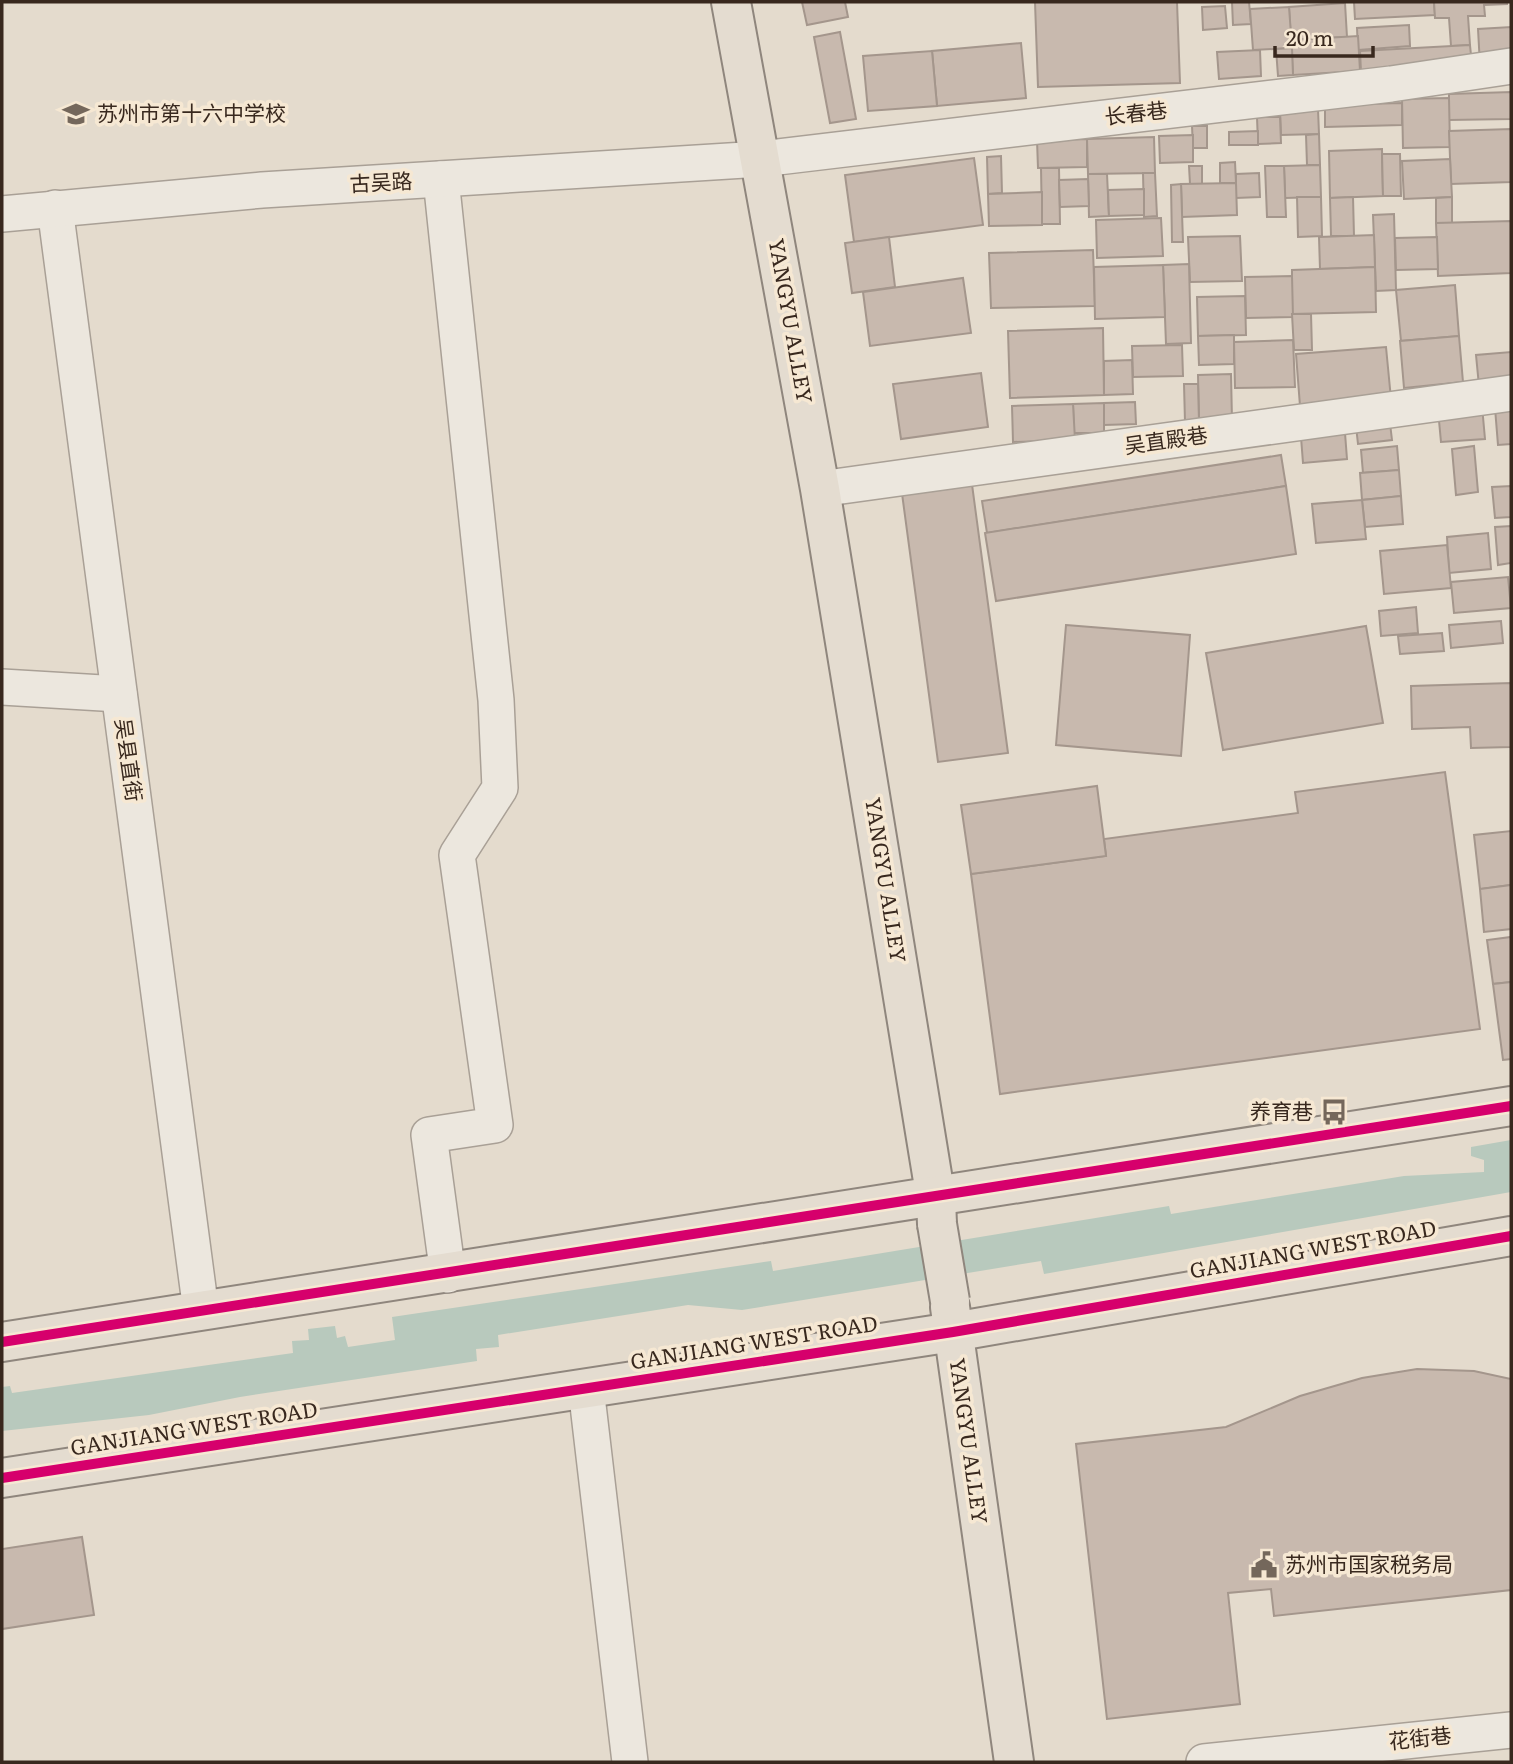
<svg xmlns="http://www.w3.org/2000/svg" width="1513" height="1764" font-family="Literata,'Noto Sans SC',serif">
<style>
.water{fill:#b8c9bd}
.building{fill:#c8b9ae;stroke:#a4968c;stroke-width:2}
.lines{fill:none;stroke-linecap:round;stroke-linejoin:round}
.minor-casing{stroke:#a9a096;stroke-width:38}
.major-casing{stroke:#8f867d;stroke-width:42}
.minor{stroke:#ece7de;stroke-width:35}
.major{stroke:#e4dcd0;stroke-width:38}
.major-bridge-casing{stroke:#8f867d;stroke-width:42;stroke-linecap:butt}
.major-bridge{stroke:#e4dcd0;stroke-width:38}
.cycleway-casing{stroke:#f6e8d3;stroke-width:15}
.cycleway{stroke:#d6006c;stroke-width:10}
.labels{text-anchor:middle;stroke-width:7;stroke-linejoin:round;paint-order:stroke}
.poi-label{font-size:21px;fill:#38281e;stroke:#f6e8d3;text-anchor:start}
.street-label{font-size:21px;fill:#38281e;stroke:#f6e8d3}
</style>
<rect width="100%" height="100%" fill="#e4dbcd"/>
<polygon class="water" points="1511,1140 1511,1192 1044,1274 1041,1261 742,1310 688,1305 498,1335 499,1347 476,1349 477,1361 240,1397 149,1415 2,1431 2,1387 10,1386 12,1393 293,1353 292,1341 309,1340 308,1329 335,1326 337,1338 345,1336 348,1347 395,1340 392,1317 771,1261 773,1271 1169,1206 1171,1214 1404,1176 1484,1172 1484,1160 1471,1156 1471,1147"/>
<g class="building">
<polygon points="802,2 845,2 848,17 807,25"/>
<polygon points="1035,2 1177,2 1180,83 1038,87"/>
<polygon points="1232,2 1249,2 1251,24 1233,25"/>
<polygon points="1354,2 1434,2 1435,15 1355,19"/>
<polygon points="1434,2 1507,2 1507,4 1484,5 1485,16 1468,16 1470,45 1451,46 1449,18 1435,18"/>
<polygon points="1345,3 1347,37 1291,40 1289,7"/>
<polygon points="1225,6 1227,28 1203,30 1202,7"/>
<polygon points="1289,7 1292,48 1253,50 1250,9"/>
<polygon points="1409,25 1410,46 1358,50 1357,28"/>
<polygon points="1511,27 1511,63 1480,65 1478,29"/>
<polygon points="840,32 856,119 830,123 814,37"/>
<polygon points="1358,36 1360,71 1293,75 1291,40"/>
<polygon points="1021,43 1026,98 937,106 932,51"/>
<polygon points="1470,45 1472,65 1361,72 1360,51"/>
<polygon points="1292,48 1293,75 1278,76 1276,49"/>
<polygon points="1260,50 1261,76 1219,79 1217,52"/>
<polygon points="932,51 937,106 868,111 863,56"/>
<polygon points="1511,92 1511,119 1449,120 1449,94"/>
<polygon points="1449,98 1450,147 1403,148 1402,99"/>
<polygon points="1402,103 1402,125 1325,127 1325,105"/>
<polygon points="1318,109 1319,134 1281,135 1280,110"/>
<polygon points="1257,117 1280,117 1281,143 1258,144"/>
<polygon points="1192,126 1207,126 1207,148 1193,148"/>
<polygon points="1511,129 1511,182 1451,184 1449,131"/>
<polygon points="1258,131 1258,145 1229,145 1229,132"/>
<polygon points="1319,134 1320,165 1307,165 1306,135"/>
<polygon points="1193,135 1193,162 1160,163 1159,136"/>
<polygon points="1154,137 1155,173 1088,174 1087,139"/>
<polygon points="1087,139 1087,167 1038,168 1037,140"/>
<polygon points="1382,149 1383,196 1330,198 1329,151"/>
<polygon points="1382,154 1400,154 1401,196 1383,196"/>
<polygon points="1001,156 1002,193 988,194 987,157"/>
<polygon points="974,158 983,225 854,242 845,175"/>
<polygon points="1450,159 1452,197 1404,199 1402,161"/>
<polygon points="1235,162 1236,183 1220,183 1220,163"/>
<polygon points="1320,165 1321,197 1285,198 1284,166"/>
<polygon points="1189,166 1202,166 1202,184 1190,184"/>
<polygon points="1265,166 1284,166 1286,217 1267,217"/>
<polygon points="1041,168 1059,168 1060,224 1042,224"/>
<polygon points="1143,173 1155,173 1157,216 1144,217"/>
<polygon points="1259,173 1260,197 1236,198 1236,174"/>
<polygon points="1088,174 1107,174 1109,216 1089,217"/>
<polygon points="1088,179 1089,206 1060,207 1059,180"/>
<polygon points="1236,183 1237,215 1182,217 1181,184"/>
<polygon points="1181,184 1183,242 1172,242 1171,185"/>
<polygon points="1144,189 1144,215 1109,216 1108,190"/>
<polygon points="1042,192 1042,225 989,226 988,194"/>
<polygon points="1297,197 1321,197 1322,236 1298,237"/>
<polygon points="1353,197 1354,236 1331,236 1330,198"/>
<polygon points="1452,197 1452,223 1436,223 1436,198"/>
<polygon points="1394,214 1396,290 1376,291 1373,215"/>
<polygon points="1161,218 1163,256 1097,258 1096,220"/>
<polygon points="1511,221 1511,273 1438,276 1436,223"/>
<polygon points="1374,235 1375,267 1320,269 1319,237"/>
<polygon points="1240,236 1242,281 1190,282 1188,237"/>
<polygon points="889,237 895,287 852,293 845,243"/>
<polygon points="1437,237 1438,269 1396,270 1395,238"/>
<polygon points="1093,250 1095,306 991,308 989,253"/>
<polygon points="1189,264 1191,343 1166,344 1163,265"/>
<polygon points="1163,265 1165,317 1095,319 1094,267"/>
<polygon points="1375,267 1376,312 1292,314 1292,270"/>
<polygon points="1292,276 1293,317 1246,318 1245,277"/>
<polygon points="963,278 971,333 870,346 863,292"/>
<polygon points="1455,285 1459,336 1401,341 1396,290"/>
<polygon points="1245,296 1246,335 1198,336 1197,297"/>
<polygon points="1292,314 1311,314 1312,350 1294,350"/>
<polygon points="1103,328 1104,395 1010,398 1008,331"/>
<polygon points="1234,335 1234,364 1199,365 1198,336"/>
<polygon points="1459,336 1463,382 1404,388 1400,341"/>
<polygon points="1293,340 1295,387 1235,388 1234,342"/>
<polygon points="1182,345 1183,376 1133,377 1132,346"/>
<polygon points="1386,347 1391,399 1300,406 1296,354"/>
<polygon points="1511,352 1511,383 1479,386 1476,355"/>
<polygon points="1132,360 1133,394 1104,395 1104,361"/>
<polygon points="981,373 988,427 901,439 893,384"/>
<polygon points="1231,374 1232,420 1199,421 1198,375"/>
<polygon points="1184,384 1198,384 1199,421 1185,422"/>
<polygon points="1135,402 1136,424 1104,425 1104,403"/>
<polygon points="1104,403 1104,433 1074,433 1073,404"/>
<polygon points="1073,404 1075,440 1013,442 1012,406"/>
<polygon points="1482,406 1485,439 1441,442 1438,410"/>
<polygon points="1511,407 1511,444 1498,445 1495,408"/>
<polygon points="1389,415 1392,440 1358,444 1355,417"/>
<polygon points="1345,433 1347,459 1303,463 1301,437"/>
<polygon points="1397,446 1399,470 1363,473 1361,450"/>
<polygon points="1474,446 1478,492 1456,495 1452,449"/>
<polygon points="1281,455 1286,486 987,533 982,501"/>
<polygon points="1399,470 1401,496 1362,500 1360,473"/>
<polygon points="971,477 1008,753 938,762 901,486"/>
<polygon points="1286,486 1296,554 996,601 985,533"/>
<polygon points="1511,486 1511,517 1495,518 1492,487"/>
<polygon points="1401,496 1403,524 1365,527 1362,500"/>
<polygon points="1362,500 1366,539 1316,543 1312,504"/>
<polygon points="1511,526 1511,563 1498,565 1495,527"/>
<polygon points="1488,533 1491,569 1449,573 1447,537"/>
<polygon points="1447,545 1451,588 1384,594 1380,551"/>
<polygon points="1508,577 1511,608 1454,613 1451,582"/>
<polygon points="1416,607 1418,633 1381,636 1379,611"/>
<polygon points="1501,621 1503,643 1451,648 1449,625"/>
<polygon points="1066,625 1190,635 1181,756 1056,745"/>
<polygon points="1366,626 1383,723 1223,750 1206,653"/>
<polygon points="1442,633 1444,651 1400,654 1398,636"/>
<polygon points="1511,683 1511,747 1471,748 1470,727 1412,729 1411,686"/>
<polygon points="1445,772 1480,1029 1000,1094 971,874 1106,856 1104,839 1298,813 1295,792"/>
<polygon points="1097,786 1106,856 971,874 961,805"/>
<polygon points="1511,831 1511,885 1480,889 1474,835"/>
<polygon points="1511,885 1511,929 1484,932 1480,889"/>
<polygon points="1511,937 1511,982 1493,984 1487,940"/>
<polygon points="1511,982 1511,1059 1503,1060 1493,984"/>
<polygon points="1417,1369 1474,1371 1511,1379 1511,1590 1274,1616 1271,1589 1228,1593 1240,1704 1107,1719 1076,1444 1226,1427 1300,1396 1362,1378"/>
<polygon points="82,1537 94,1615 2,1629 2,1549"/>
</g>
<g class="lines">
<g class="minor-casing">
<g id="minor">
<polyline points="441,179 496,700 500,788 457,855 495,1125 429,1135 448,1275"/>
<polyline points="55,208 201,1311"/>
<polyline points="2,214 262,190 761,159 1391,84 1511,66"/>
<polyline points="820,489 1511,393"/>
<polyline points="2,687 119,694"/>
<polyline points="586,1388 630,1762"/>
<polyline points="1204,1762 1511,1730"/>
</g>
</g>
<g class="major-casing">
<g id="major">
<polyline points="731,2 820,489 936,1199 937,1224"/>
<polyline points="950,1307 1014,1762"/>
<polyline points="2,1342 1511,1106"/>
<polyline points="2,1478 953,1332 1511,1236"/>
</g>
</g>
<use href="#minor" class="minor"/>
<use href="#major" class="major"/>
<g class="major-bridge-casing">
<polyline id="major-bridge" points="937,1224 950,1301"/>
</g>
<use href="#major-bridge" class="major-bridge"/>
<g class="cycleway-casing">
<g id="cycleway">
<polyline points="2,1342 1511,1106"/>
<polyline points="2,1478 953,1332 1511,1236"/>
</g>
</g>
<use href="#cycleway" class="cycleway"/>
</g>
<defs>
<g id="school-bare" transform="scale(2.1)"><path d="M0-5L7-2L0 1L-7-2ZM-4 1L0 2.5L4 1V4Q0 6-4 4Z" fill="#74675b" stroke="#f6e8d3" stroke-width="2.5" paint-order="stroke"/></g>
<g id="bus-bare" transform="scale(2.1)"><path d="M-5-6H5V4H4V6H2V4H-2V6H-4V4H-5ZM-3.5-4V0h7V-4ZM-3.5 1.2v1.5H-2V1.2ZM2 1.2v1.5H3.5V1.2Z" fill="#74675b" stroke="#f6e8d3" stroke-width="2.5" paint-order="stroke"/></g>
<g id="civic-bare" transform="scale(2.1)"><path d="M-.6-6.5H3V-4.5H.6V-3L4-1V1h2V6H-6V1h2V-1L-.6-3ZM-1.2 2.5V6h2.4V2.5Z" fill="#74675b" stroke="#f6e8d3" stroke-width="2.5" paint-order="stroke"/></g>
</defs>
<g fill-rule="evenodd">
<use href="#school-bare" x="76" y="114"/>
<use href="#bus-bare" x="1334" y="1112"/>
<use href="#civic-bare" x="1264" y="1565"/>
</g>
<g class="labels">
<g class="poi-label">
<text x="97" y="121">苏州市第十六中学校</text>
<text x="1313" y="1119" text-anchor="end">养育巷</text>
<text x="1285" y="1572">苏州市国家税务局</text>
</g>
<g class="street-label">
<text transform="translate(1136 114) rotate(-7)" y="7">长春巷</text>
<text transform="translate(381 183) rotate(-3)" y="7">古吴路</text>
<text transform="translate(790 321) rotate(80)" y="7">YANGYU ALLEY</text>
<text transform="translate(1166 441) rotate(-8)" y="7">吴直殿巷</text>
<text transform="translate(128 760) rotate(82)" y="7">吴县直街</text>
<text transform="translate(885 880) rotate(81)" y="7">YANGYU ALLEY</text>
<text transform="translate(1313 1250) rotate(-10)" y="7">GANJIANG WEST ROAD</text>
<text transform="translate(754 1343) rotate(-9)" y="7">GANJIANG WEST ROAD</text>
<text transform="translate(194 1429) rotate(-9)" y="7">GANJIANG WEST ROAD</text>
<text transform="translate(968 1441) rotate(82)" y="7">YANGYU ALLEY</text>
<text transform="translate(1420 1739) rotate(-6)" y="7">花街巷</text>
</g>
</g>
<rect width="1513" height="1764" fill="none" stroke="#38281e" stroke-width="7"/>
<path d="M1275 46v10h98v-10" fill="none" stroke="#38281e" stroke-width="3.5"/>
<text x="1286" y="46" font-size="21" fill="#38281e" stroke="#f6e8d3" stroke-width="5" paint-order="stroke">20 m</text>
</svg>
